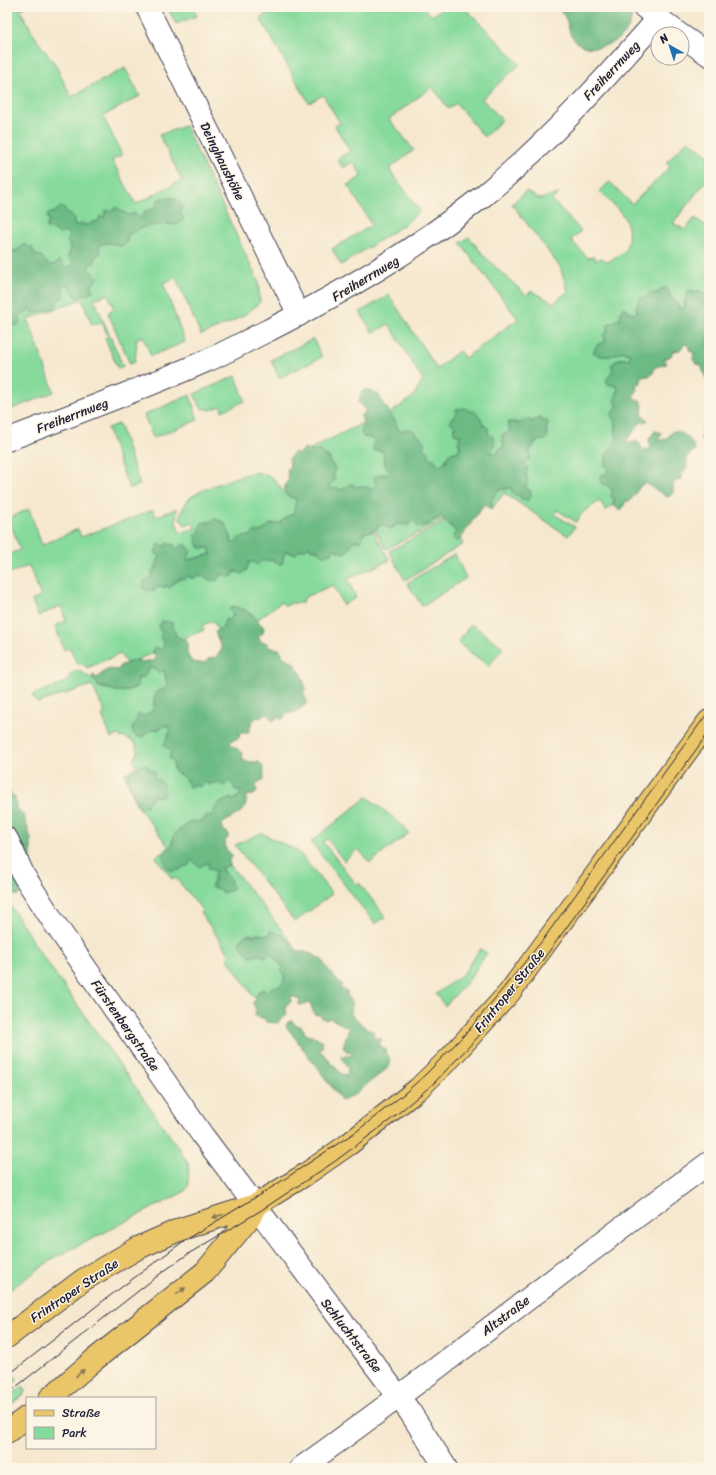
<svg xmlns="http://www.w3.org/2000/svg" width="716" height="1475" font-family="Sriracha,sans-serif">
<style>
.green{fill:#86da9c;stroke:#547e6c}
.forest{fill:#6cba84;stroke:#476e60}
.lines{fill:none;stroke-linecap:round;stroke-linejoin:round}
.minor-casing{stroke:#424051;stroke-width:24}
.tertiary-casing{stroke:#424051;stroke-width:24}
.primary-casing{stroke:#424051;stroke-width:24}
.minor{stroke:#fff;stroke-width:22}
.tertiary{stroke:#fff;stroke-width:22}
.primary{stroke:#ebc669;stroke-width:22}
.tram{stroke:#22223b;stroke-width:1}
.oneway{fill:#867452}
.labels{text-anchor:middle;stroke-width:3;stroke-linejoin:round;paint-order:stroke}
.street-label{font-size:13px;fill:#22223b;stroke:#fcf5e5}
</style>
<rect width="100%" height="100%" fill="#fcf5e5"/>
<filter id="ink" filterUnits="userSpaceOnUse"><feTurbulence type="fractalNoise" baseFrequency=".025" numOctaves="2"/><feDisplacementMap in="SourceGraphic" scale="8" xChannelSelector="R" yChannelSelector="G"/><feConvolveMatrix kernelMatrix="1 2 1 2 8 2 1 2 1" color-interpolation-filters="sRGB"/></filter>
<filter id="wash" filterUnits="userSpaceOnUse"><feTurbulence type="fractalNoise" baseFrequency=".012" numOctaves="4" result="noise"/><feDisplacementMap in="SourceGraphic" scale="16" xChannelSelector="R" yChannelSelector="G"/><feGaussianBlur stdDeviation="0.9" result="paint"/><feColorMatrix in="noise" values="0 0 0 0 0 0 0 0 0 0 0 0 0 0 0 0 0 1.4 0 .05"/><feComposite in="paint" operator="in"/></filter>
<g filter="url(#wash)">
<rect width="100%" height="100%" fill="#f6e8cf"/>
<g class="green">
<path d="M7 7H25L20 10 39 43 55 64 71 97 125 68 140 96 103 116 122 155 112 160 136 204 182 180 159 135 185 126 258 281 260 302C244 319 222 326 201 335L176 278 163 283 185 342 151 356 143 336 136 339C138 349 135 352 135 362L130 364 108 313 114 308 108 294 94 299 123 366 118 369 105 338 108 337 102 322 92 325 82 299 28 319 54 392 7 411Z"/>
<polygon points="167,7 193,7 197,16 176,24"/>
<polygon points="273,7 423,7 432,16 444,7 464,7 520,64 482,99 502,120 484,137 456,103 449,109 432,87 389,119 414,150 389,169 420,211 405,224 341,265 332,249 372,225 348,185 362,176 353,162 343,168 337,159 350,151 335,126 340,123 323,95 309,103 260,18 274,9"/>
<path d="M688 140 709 156V177L673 223 685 230 695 218 709 228V290L706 294H703L700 290 684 301 685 307 679 309 675 299H671L669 295 651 292 648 297 640 298 636 307 638 312 635 314 630 313 622 308 620 319 608 324 606 341 593 352C603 359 612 357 622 351L630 354 629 359H618L611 365 613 368 611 374 606 379 608 384 617 386C618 392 619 400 617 405 616 409 614 410 614 414 615 424 618 432 617 442L606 456 609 468 602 484 608 485C613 491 615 496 613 505L605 510 600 501 583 512 576 522 557 510 554 514 575 527 568 536 504 493 493 507 491 501 498 490 511 488 513 494 520 496 528 480 523 464 530 459V448L539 440H545L548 433 540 417 531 422 525 421 518 424 515 422 508 425 510 432 502 435 504 447 497 453H490L488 428 482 424 479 415 456 427 460 439 458 441 460 448 457 452 449 453 445 462 440 465 433 459 429 458 422 447 423 440 414 432 407 429 399 431 394 419 389 414 413 397 423 380 389 324 373 333 360 312 389 295 437 369 459 351 465 358 518 319 460 243 469 237 485 257 526 295 532 291 554 303 568 291 560 267 512 204 526 191 539 199 559 194 552 200 581 231 571 240 588 258 594 256 595 260 602 258 608 262 625 251C636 219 619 212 599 191L610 182 632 204 670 167 666 163Z"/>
<polygon points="313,339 322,357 279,378 271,360"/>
<polygon points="236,376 245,401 222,411 221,406 211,410 201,408 194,394"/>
<polygon points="190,395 198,420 153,438 144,415"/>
<path d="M363 423V437L375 439 373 450 383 451 385 466 391 471 387 474 379 475 376 486 371 489 361 486 342 490 329 489 334 466 331 464 330 458C324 454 315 454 310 449Z"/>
<polygon points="119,424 140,485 129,489 107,428"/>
<path d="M257 472 272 477 287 496 296 499 294 513 286 517 280 524H271C266 529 262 533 254 532L250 536 234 543 231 542V537L224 522H204L199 531 203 547 211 548 213 554 188 560 187 558 190 555 179 549 176 550 171 545 164 546 152 577 150 589C158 587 167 585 175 582 182 579 184 574 192 578L198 575 206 578 244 571 247 570 249 562 265 560 271 561 283 554 285 551 295 554C299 549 305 550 309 545L320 553 333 548 344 553 350 548 352 542 362 539 363 533 373 531 390 560 348 579 356 598 343 605 333 585 305 597 302 603H292L285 606 281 602 257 620 252 614 238 609 218 632 214 621 202 625 204 630 180 640 176 636 174 628 163 633 164 646 161 650 153 649V653L127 664 120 654 87 668 83 664H77L70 648 64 650 55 626 66 621 61 606 38 616 32 600 41 597 29 566 7 574V555L20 550 9 518 29 509 42 545 78 529 81 537 153 510 156 517 177 508 176 522 180 533 196 528 192 523 185 525 180 518C181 511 185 503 190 498 200 489 243 474 257 472Z"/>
<polygon points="441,516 445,519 386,549 375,530 381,524 393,528 397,524 408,525 413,521 427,525"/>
<polygon points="446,521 456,532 458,542 461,539 463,544 405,580 389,551"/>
<polygon points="455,554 466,578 422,606 407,583"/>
<polygon points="471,624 503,647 489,666 458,643"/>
<path d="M149 668 164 670 167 684 165 689 157 691 153 710 145 716 150 730 159 729 165 725 170 729 174 765 179 774 182 775 186 781 199 787 205 782 209 785C216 781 223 785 229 781L241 791 239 796 234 800 230 799 218 805 211 816 196 822 193 821 186 824 173 838 171 847 163 855 167 867H182L192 859 204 864 208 863 216 871 214 875 215 881 222 892 232 890 233 887 229 883 228 876 224 873 221 867 230 865 299 952 294 951C290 939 281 936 270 931L269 935 250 934 242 938 239 945C246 949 251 954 259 955 263 955 268 951 272 954 278 959 277 964 285 967 284 985 283 986 266 992L263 989 259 991 256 1000 227 958 230 955 200 912 202 910 176 878 172 879 156 857 169 847 136 804 125 774 137 766 133 761 138 752 135 743 125 737 121 738 119 735 111 738 102 715 105 713 92 685 37 703 32 695 70 680 69 675 78 670 97 682 98 687 124 692 127 689H133L139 678 143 677Z"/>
<polygon points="367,797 400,823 409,833 370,863 358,849 344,861 327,839 323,842 357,885 359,883 386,917 375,924 311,842"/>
<polygon points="261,833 298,851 332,894 295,922 235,845"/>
<polygon points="7,900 37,948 180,1150 189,1165 188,1187 184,1192 54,1258 7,1292"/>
<polygon points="480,949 487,953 468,981 445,1006 436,994 464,973"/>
<polygon points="13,1374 18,1380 7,1388 7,1380"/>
<polygon points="23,1386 26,1390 23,1395 7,1408 7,1398"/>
</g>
<g class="forest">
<path d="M558 7H629C630 11 632 16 631 19 630 39 596 55 579 44 567 35 571 29 565 17 563 14 560 10 558 7Z"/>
<path d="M161 198H176V201H179L183 206 180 212 184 220 175 225C169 223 147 226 141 228 137 230 134 233 129 234L126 243 119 247 117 244 106 243 100 245 99 248 101 253 97 255 93 265 91 263 89 264V269L98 278 91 286 93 291 91 293 77 298 69 285 64 284 62 287 65 292 64 297H60L54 308 33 313 32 309 30 308 26 313 20 314V323L16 326 9 325 7 328V264L9 262 8 255 13 250 16 251 22 245H26L27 247H32L35 255 42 256 45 261 50 265 57 263 59 260 66 268 73 265V262L68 257 71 249 67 241 70 236 65 232 59 234 55 230 46 228 49 221 47 217 48 213H53L61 207 65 209 68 214 70 213 74 219V225H79L82 223 86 225 91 224 93 221 98 222 100 216 104 218 105 211H112L117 207 122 212H124L129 215 135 213 140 218 143 216 144 212 156 207 157 201Z"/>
<path d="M666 288 669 291 671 298 675 299 679 309 685 307 686 293 689 290 695 293 700 290 703 294H706L709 290V379H706L701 365 696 364 693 359 694 353 690 351 688 345 684 344 680 350 673 351 671 356 664 359 667 364 655 367C653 376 650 376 641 377V383L636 384 637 391 633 396 636 400 641 401 643 405 642 414 648 420 645 422H641L626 441 631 443 636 441 640 444 642 449 647 450 650 447 649 439 655 431 662 433 658 441 666 439 673 431C684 431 692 440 695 450L686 457C688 465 688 470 681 475L682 478 674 482C672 489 676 494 667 497L646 483 641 485 630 501H626L622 509 620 510 613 505 615 499 611 497 612 490 608 485 602 484 600 481V475H605L609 468 604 465 606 461V456C611 443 620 447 615 430L617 426 611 415 618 404 614 401 618 391 617 386 608 384 606 379 611 374 613 368 611 365 618 359H629L630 354 622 351C612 357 603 359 593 352L597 345 606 341 603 335 607 332 608 324 614 322 617 319H620L622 308H627L630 313 635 314 637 312 636 307 640 298 648 297 649 293H658L661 289Z"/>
<path d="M365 389 379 395 383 404 388 409 389 414 394 419 399 431 411 429 423 440 425 445 422 448 429 452V458L433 459 440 465 445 462 449 453 457 452 460 448 458 441 460 439V435L455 434 453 428 456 427 450 422 451 418 456 416V409L466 408 469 411H474C481 415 480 423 488 428V433L493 437 495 443 490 453H497L499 449 504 447 502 435 510 432 508 422H515L518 424 528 418 531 422 540 417 543 421 546 419 548 423 546 430 548 437 545 440C539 440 535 441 533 447L530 448V459L523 464 528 468 526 475 528 483 525 488 531 491V495L528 500H521L520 496 513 494 511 488 498 490 491 501 493 507 491 509 484 504 458 542 454 539 453 535 456 532 441 516 427 525 418 527 416 522 413 521 408 525 397 524 389 529 382 524 375 530 363 533 361 542 357 540 352 542 350 548 344 553 333 549 331 555 328 553 324 556 318 550 310 549 309 546 304 550 301 549 295 554 285 551 282 564 274 563V560L261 561 257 565 254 562H249L247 570 242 574 236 571 233 572V576L229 577 225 575H220L218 580C211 581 208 580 203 575L196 576 194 579 187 576 184 579 180 578 169 588 167 586 163 588 159 585 154 591 150 589 148 591 143 588 144 581 152 577V571L156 569C156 563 159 561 160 556L155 553 159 544 164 546 167 543 171 545 174 544 176 550 182 545H187L191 552 187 558 188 560 212 554 210 553V548H200L196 541 197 538 195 535 199 534 201 523 210 522 214 519 224 522 231 537V542L234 543 239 538 250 536 254 532 262 531 271 524 280 523 286 517 294 513 296 499C284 495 281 490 289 479L287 470 290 466 289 459 294 452 298 454 305 448 313 452 321 450 324 456H328L331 464 335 469 333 474 335 480 329 486 330 489 338 488 342 490 349 484 354 485 355 487 361 486 371 489 376 486 374 477 379 475 387 474 390 471 385 466 383 451 373 450 374 439 364 437 361 432 363 428 361 425 363 423 361 415 366 411 358 402 362 392Z"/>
<polygon points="709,414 709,440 700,440 705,430 701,428 707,423"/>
<path d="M233 606 247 611 249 614H252C255 620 260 622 264 628L263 633 258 636 261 642 268 643V647L279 649 282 653V656L296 664V669L301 673 306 689 303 693 306 698V704L296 712 286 714 282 720 278 717 273 721 267 713 260 718 257 717 252 722 248 733H240L239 738 231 741 230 744 243 753 242 758 246 762H259C264 766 265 774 263 780L255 786 257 790 254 795 246 796C249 813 233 815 222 824V830L228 833V838L225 841 226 849 233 856 229 860 230 865 221 868 224 873 232 881 229 883 233 887 232 890 222 893 219 889 211 887 214 881V875L216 871 209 869 208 863 199 867 192 860 188 866 182 867 180 870 171 871 167 867 163 855 171 847 175 834 190 821 196 822 205 819 206 815 211 816 218 804 230 798 234 800 239 796 241 791 235 790 234 786 229 781 224 786C219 782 215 782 209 785L205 782 199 787 195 785 189 787C188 779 180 775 174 771L173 762 169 758 171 751 164 745C166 738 175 729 165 725L159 729 150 730 143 737H137L133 733 132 728 135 724 138 714 145 716 153 710C156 697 150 694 165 689L167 684 164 670 159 673 155 668H149L143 678H138L137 686C127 693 115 693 105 687L101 688 92 678 93 675 97 678 107 669 118 670 121 665 136 660 142 663 145 661H155L156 657 153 653V649L156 647 161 650 164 646 160 636 163 633 160 631 159 626 162 621 173 623 171 627 174 628 176 636 187 641V654L192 662C199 662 204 666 208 659L216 657 222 649 215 632 223 627 225 619 229 620 234 615 229 610Z"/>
<path d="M142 765H147L148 768 155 772 154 777C166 784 162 783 164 795L157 797 152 795 153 798 147 803 146 807 139 808 125 774Z"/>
<polygon points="7,771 10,792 15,797 16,807 23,814 31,839 31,858 19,895 7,896"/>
<path d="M270 931 283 935 285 939 290 942 294 951 313 953 316 957 321 958C324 964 336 982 342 984L340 988 347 991V996L352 1003 350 1014C358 1019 364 1029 374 1032V1037L382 1039 378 1045 386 1050V1054L390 1059 389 1067 352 1096 342 1101 286 1026 288 1022 292 1021 295 1025 302 1027 306 1035 317 1037 322 1042V1048L319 1050 329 1059 330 1063 335 1066 341 1074 347 1075 348 1068 341 1056H352L351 1052 346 1051 343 1046 349 1028 330 1018 325 1020 319 1015 314 1014 311 1005 308 1003 299 1005 300 999 291 996V1002L287 1004 286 1009 287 1014 278 1023 266 1022 265 1019 255 1016 256 1011 253 1002 256 1000V995L263 989 266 992 272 987 280 986 285 979 284 975 281 971 284 967C276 963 276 956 269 953L266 957 259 955 250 956 239 945 242 938 246 935H255L258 933 261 935H269Z"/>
</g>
</g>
<g filter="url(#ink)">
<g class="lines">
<g class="minor-casing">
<g id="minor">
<polyline points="147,7 299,315"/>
<path d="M7 440C73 414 140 390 206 361 227 352 248 340 269 330 347 290 415 250 483 196 548 143 603 81 658 19"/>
<polyline points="7,839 24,876 55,924 203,1136 410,1412 446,1468"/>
<path d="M301 1468C439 1370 572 1263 709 1163"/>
</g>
</g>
<g class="tertiary-casing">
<g id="tertiary">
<polyline points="644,7 679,34"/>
<polyline points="682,36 709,55"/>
</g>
</g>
<g class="primary-casing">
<g id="primary">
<polyline points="7,1337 83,1280 138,1248 181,1229 256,1205 303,1176 349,1144 418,1089 451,1057 509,993 709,721"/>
<polyline points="50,1398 94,1360 205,1272 250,1217 256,1205"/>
<polyline points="7,1432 27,1417"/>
</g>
</g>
<use href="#minor" class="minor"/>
<use href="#tertiary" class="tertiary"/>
<use href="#primary" class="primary"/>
<g class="tram">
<polyline points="7,1376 103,1301 181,1243 274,1186 357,1131 405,1093 426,1074 469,1030 542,941 709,711"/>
<polyline points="7,1394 160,1274 188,1254 260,1211 334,1162 389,1121 433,1084 479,1036 542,961 709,732"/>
</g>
</g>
<defs><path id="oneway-solid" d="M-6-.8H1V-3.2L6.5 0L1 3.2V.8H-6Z"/></defs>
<g class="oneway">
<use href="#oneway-solid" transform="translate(218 1216) rotate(162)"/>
<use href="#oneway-solid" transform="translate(181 1291) rotate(-38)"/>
<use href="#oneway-solid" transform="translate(80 1373) rotate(-41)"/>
</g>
</g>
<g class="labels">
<g class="street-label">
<text transform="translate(611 70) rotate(-47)" y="5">Freiherrnweg</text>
<text transform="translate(223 161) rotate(64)" y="5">Deinghaushöhe</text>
<text transform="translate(365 278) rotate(-31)" y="5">Freiherrnweg</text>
<text transform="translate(72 415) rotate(-21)" y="5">Freiherrnweg</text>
<text transform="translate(509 990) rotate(-51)" y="5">Frintroper Straße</text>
<text transform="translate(126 1025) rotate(55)" y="5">Fürstenbergstraße</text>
<text transform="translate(74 1290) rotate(-34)" y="5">Frintroper Straße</text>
<text transform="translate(505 1315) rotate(-37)" y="5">Altstraße</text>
<text transform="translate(352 1335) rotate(52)" y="5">Schluchtstraße</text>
</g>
</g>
<rect width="716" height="1475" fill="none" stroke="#fcf5e5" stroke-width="24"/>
<rect x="26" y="1397" width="130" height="52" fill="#fcf5e5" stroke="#a5a1a1"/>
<rect x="34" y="1410" width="20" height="6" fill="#ebc669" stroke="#a5a1a1"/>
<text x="62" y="1417" font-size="12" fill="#22223b">Straße</text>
<rect x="34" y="1427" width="20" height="12" fill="#86da9c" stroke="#a5a1a1"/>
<text x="62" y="1437" font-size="12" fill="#22223b">Park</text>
<g transform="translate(670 46) rotate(321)"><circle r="19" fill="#fcf5e5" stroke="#a5a1a1"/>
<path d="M0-3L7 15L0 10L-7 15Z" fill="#1f6fb2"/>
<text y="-6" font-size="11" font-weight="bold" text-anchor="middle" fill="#22223b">N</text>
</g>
</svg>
